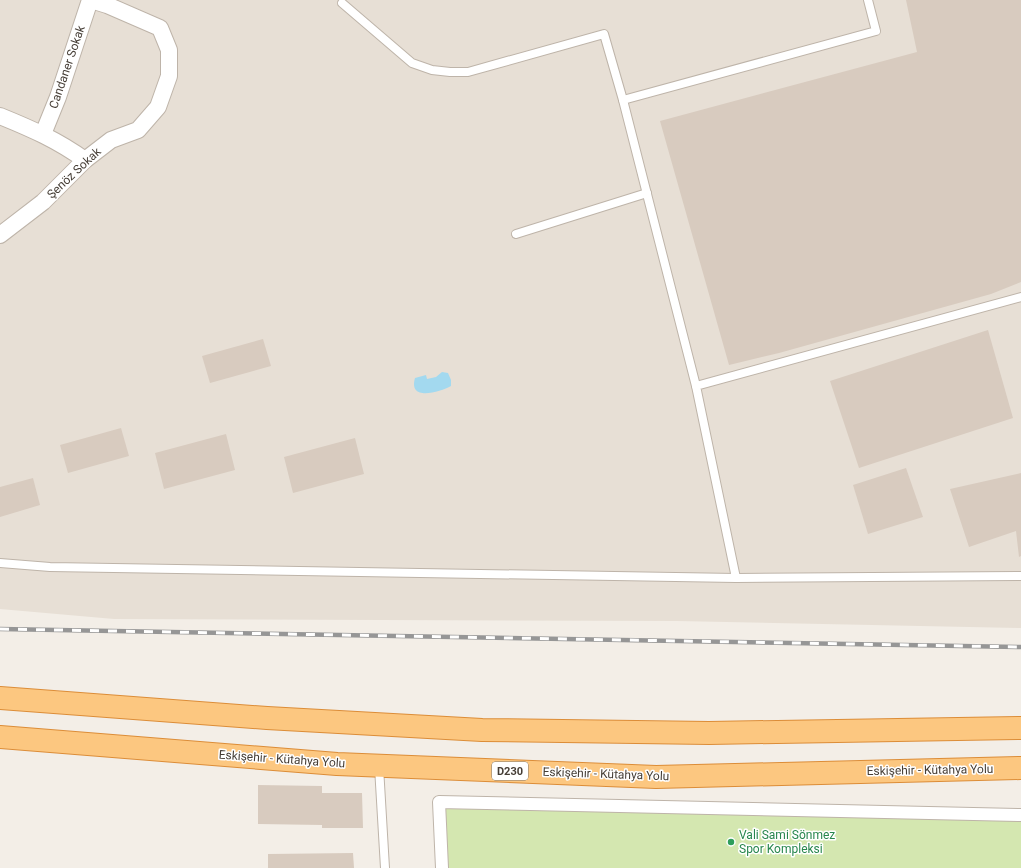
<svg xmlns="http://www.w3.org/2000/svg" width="1021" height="868" font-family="Roboto,sans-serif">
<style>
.residential{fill:#e7dfd5}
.green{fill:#d4e7b0}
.water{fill:#a3d9ef}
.building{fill:#d8cbbf}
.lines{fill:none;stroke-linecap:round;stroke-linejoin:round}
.service-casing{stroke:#beb4a9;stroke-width:10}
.pedestrian-casing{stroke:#beb4a9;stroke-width:14}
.minor-casing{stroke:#beb4a9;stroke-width:18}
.trunk-casing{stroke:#dc8d38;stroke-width:24}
.service{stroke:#fff;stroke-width:8}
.pedestrian{stroke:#fff;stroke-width:12}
.minor{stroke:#fff;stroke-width:16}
.trunk{stroke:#fcc780;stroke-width:22}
.rail-casing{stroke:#969696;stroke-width:4.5}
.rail{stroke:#fff;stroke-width:3;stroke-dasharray:9;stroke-linecap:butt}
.leisure-dot{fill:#2e9e5b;stroke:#fff;stroke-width:1.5}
.labels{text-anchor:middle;stroke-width:3;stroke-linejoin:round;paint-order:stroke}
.shield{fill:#fff;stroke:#7e7872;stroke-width:1}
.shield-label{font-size:11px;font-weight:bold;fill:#463e36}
.street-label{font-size:12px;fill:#463e36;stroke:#fff}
.leisure-label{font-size:12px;fill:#27864d;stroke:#fff;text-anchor:start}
</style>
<rect width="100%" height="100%" fill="#f3eee7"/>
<polygon class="residential" points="0,0 1021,0 1021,628 677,621 114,619 0,609"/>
<polygon class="green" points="439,802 1021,815 1021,868 443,868"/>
<path class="water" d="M442 372 448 373 451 380V386C440 392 408 402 415 378L426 375 427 379 436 377Z"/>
<g class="building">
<polygon points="906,0 1021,0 1021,282 991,294 779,353 729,365 660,121 917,52"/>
<polygon points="988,330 1013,418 859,468 830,381"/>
<polygon points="263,339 271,366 210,383 202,356"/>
<polygon points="121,428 129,456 68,473 60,445"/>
<polygon points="226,434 235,470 164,489 155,453"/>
<polygon points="355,438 364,474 293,493 284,457"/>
<polygon points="906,468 923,517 868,534 853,485"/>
<polygon points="1021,473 1021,556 1019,557 1016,531 969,547 950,489"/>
<polygon points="33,478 40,505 0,517 0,487"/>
<polygon points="258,785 322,786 322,793 362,793 363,828 322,828 322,825 258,824"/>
<polygon points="353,853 354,868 268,868 268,854"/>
</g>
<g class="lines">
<g class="service-casing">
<g id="service">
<polyline points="342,3 412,63 432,70 450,72 468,72 604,34 623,100"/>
<polyline points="516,234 647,193"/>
<polyline points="696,386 623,100 876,31 868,0"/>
<polyline points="0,563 50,567 736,578 1021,576"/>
<polyline points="736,578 696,386 1021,297"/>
<polyline points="379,767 385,868"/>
</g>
</g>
<g class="pedestrian-casing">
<polyline id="pedestrian" points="442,868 439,802 1021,815"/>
</g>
<g class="minor-casing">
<g id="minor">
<path d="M0 116C32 129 57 140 85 160"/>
<polyline points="43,134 58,97 90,0"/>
<polyline points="0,235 43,202 85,160 111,140 138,130 158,107 169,76 169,50 160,28 107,5 91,0"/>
</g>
</g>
<g class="trunk-casing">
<g id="trunk">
<polyline points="0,698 267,718 482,730 709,733 1021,728"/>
<polyline points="0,737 337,764 656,777 1021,768"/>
</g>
</g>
<use href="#service" class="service"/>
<use href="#pedestrian" class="pedestrian"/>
<use href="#minor" class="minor"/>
<use href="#trunk" class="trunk"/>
<g class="rail-casing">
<polyline id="rail" points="0,629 1021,647"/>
</g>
<use href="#rail" class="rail"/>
</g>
<circle class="leisure-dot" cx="731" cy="842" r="4"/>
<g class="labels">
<rect class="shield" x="492" y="762" width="36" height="18" rx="3"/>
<g class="shield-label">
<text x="510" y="775">D230</text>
</g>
<g class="street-label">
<text transform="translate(67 67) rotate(-71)" y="4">Candaner Sokak</text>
<text transform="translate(74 173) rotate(-43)" y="4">Şenöz Sokak</text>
<text transform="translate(282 759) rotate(4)" y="4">Eskişehir - Kütahya Yolu</text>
<text transform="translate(930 770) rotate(-1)" y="4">Eskişehir - Kütahya Yolu</text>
<text transform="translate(606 774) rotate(2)" y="4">Eskişehir - Kütahya Yolu</text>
</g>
<g class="leisure-label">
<text x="739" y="839">Vali Sami Sönmez<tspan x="739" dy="14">Spor Kompleksi</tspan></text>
</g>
</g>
</svg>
